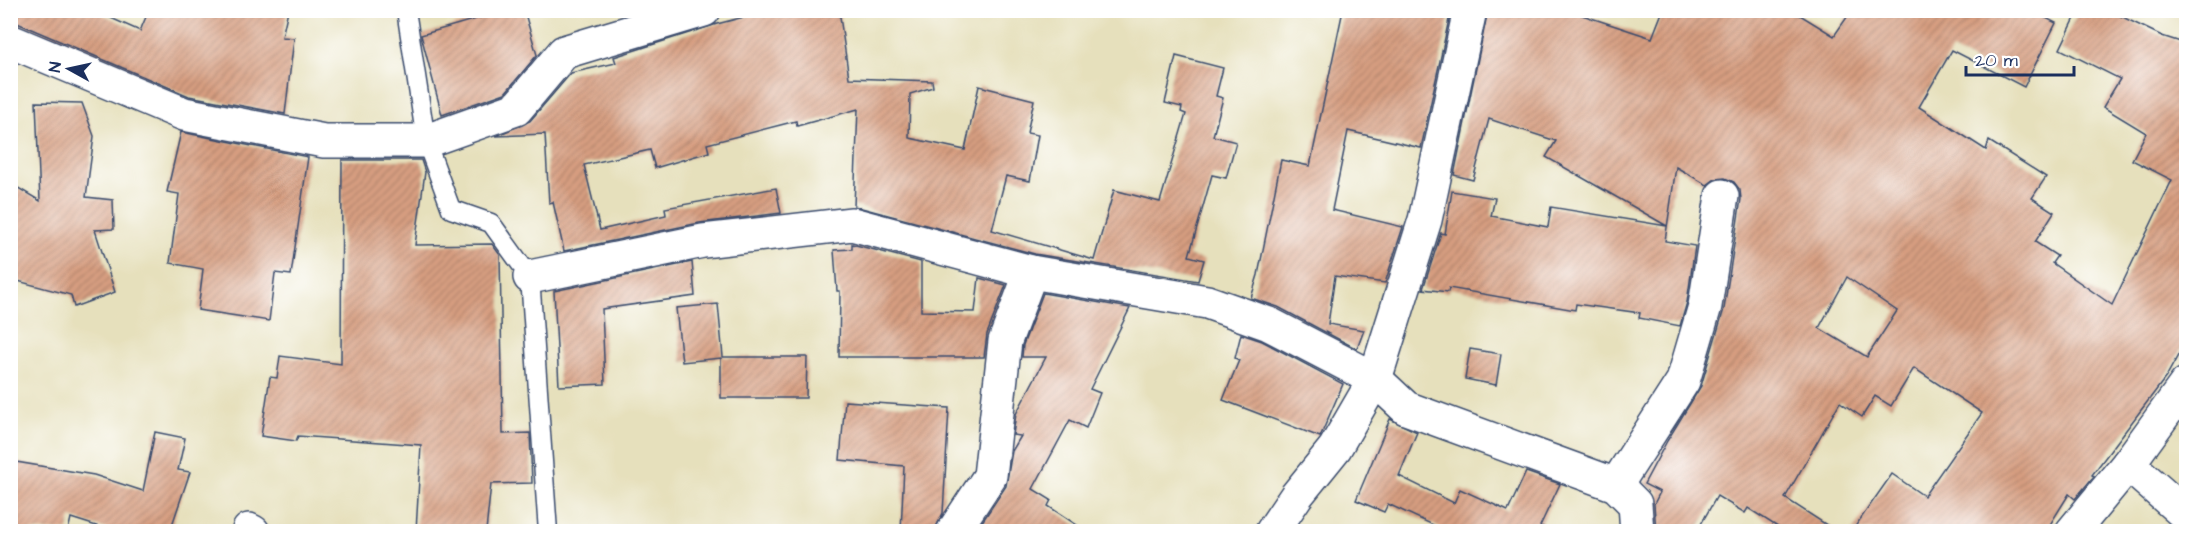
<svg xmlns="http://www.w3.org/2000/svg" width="2197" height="542" font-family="'Architects Daughter',sans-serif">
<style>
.building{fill:url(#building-hatch);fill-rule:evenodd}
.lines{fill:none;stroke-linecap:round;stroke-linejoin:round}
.lane-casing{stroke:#394a6c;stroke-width:21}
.street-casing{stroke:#394a6c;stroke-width:36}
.lane{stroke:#fff;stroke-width:18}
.street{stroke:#fff;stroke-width:33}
</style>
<defs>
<pattern id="building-hatch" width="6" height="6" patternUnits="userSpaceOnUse" patternTransform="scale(1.5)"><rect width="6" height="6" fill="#d79e80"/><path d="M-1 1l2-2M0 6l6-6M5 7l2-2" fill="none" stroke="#ae816c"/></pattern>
</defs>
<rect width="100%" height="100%" fill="#fff"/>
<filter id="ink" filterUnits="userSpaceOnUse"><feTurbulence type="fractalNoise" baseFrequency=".0167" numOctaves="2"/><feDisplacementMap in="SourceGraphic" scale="12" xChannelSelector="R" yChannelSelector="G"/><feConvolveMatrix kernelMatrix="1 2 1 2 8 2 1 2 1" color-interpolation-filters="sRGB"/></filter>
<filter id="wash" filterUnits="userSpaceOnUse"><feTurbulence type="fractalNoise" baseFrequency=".008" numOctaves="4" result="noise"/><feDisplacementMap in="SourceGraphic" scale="24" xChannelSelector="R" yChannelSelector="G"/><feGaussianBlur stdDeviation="1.35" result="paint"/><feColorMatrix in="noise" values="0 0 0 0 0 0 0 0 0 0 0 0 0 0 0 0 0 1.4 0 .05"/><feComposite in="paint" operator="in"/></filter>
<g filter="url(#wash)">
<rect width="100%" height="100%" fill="#e6e0bc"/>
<g id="blocks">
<g class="building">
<polygon points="10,10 93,10 140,31 149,10 288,10 282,37 294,38 285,114 189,96 10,20"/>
<polygon points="507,10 524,10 537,55 505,93 442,115 421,35"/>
<polygon points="771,10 839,10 849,78 932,81 933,87 910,94 909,138 965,150 979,86 1034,100 1027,133 1038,135 1030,181 1006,176 992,230 1094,260 1114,190 1160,202 1186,114 1181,112 1182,107 1165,103 1176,56 1223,68 1216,96 1223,98 1213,136 1236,142 1226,178 1212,175 1189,256 1204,260 1198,281 1035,254 854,206 858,109 797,126 796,121 707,144 709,152 655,168 650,150 584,165 600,230 666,215 665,208 776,188 781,213 699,223 564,251 553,202 549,203 545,134 496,136 530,121 571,73 616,63 614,57 717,24"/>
<polygon points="1343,10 1451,10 1421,148 1348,131 1332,210 1403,227 1385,283 1335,276 1328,324 1364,330 1357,349 1278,307 1251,298 1258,275 1281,160 1310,166"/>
<path d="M1488 10H1567L1652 38 1663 10H1792L1834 36 1852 10H2030L2056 23 2024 87 1952 50 1919 107 1986 150 1989 141 2046 177 2032 198 2054 212 2035 242 2057 256 2052 263 2112 305 2172 180 2132 160 2146 133 2103 107 2120 79 2060 49 2079 10H2108L2162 36 2187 44V339L2166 377 2092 475 2094 476 2075 499 2069 494 2046 531H1852L1892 474 1924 496 1982 413 1914 368 1891 406 1875 396 1862 417 1840 402 1785 498 1836 531H1784L1748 508 1745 513 1717 496 1697 531H1656L1654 504 1660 492 1644 484 1667 441 1701 386 1724 309 1741 199 1740 190 1734 182 1725 178 1715 179 1707 185 1676 167 1665 241 1695 246 1687 302 1680 326 1639 318 1640 313 1576 304 1575 310 1449 288 1448 292 1423 289 1441 233 1445 234 1452 191 1495 198 1491 216 1548 227 1551 207 1667 226 1546 157 1556 141 1489 119 1473 180 1454 175ZM1847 277 1897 311 1867 357 1819 328Z"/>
<polygon points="36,102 82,103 94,136 86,197 113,200 114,229 95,230 115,292 74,307 71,295 10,279 10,183 40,201"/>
<polygon points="181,132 308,157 291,275 275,273 269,321 198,310 203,269 170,263 179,194 167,192"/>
<polygon points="342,160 421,160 425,172 415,245 492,244 500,255 503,434 530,433 532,483 491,484 486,531 416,531 421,445 298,436 296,441 261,436 270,377 277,378 280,356 341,364"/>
<polygon points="852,244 921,262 921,311 975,312 979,278 1006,285 987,334 984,357 839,357 840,291 837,291 834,250 852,249"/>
<polygon points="692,262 695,296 602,309 605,384 559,386 554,291"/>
<polygon points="1043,293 1130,308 1090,389 1100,393 1086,428 1070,420 1033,489 1051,500 1048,506 1086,531 976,531 1006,486 1012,451 1021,436 1013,435 1016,414 1046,357 1022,357 1023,345"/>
<polygon points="718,304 723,357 807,357 806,398 721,398 721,358 682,362 676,308"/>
<polygon points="1241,334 1262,341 1343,384 1320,437 1223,400 1239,360 1235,358"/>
<polygon points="1470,349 1501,354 1496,385 1465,379"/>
<polygon points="845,401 949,408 943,513 934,531 901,531 904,466 840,460"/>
<polygon points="1390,419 1417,432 1399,476 1454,503 1460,489 1508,511 1526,472 1560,484 1540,526 1552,531 1441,531 1442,529 1388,504 1384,512 1356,500"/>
<polygon points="155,432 185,438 178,470 190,472 170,531 112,531 71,518 68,531 10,531 10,461 94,475 143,491"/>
</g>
</g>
</g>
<g filter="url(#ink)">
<use href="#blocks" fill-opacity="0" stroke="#394a6c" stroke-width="1.5"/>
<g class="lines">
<g class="lane-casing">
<polyline id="lane" points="406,10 426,141 451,209 491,223 530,277 548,532"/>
</g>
<g class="street-casing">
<g id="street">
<polyline points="10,41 184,114 324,141 426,141 516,109 564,52 704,10"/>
<polyline points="1031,272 1207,302 1269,324 1375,379 1406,408 1616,485 1635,504 1637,532"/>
<polyline points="530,277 703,241 852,224 1031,272 1005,341 990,476 953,532"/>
<polyline points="2186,384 2128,464 2186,515"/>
<polyline points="1616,485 1683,381 1705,306 1722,196"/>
<polyline points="249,530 253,532"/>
<polyline points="1272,532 1297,495 1335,448 1375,379 1425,220 1470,10"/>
<polyline points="2072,532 2128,464"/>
</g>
</g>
<use href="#lane" class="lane"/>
<use href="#street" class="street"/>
</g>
</g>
<rect width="2197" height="542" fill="none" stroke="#fff" stroke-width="36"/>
<g transform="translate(69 69) rotate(278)" stroke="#ffffff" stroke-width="4.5" paint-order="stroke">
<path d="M0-4.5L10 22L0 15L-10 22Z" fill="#1b2f5e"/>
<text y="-9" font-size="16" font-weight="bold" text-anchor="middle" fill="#1b2f5e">N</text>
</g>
<path d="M1966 66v9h108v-9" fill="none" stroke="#1b2f5e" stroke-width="3"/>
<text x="1975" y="66" font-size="18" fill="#1b2f5e" stroke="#ffffff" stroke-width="4.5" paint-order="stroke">20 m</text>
</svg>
